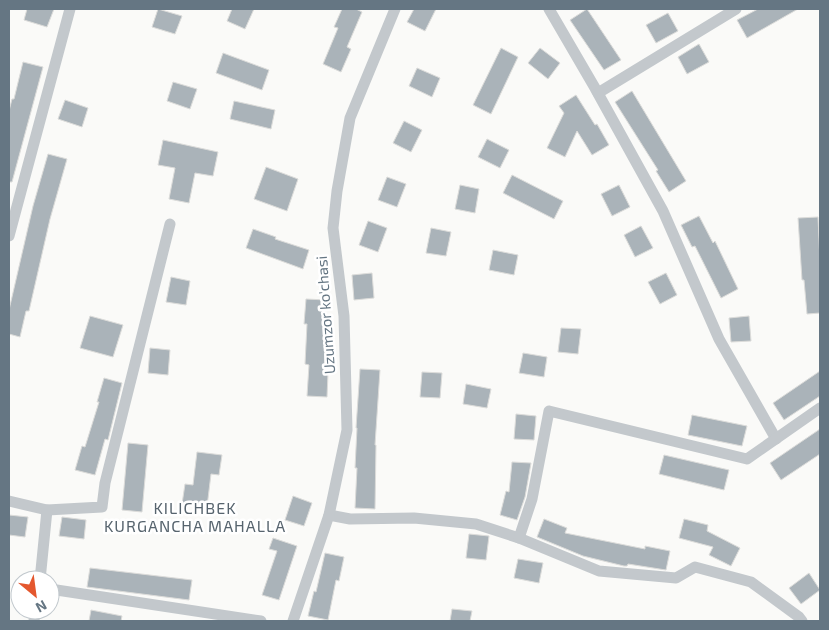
<svg xmlns="http://www.w3.org/2000/svg" width="829" height="630" font-family="'Exo 2',sans-serif">
<style>
.building{fill:#aab3b9;stroke:#dcdcda}
.lines{fill:none;stroke-linecap:round;stroke-linejoin:round}
.street{stroke:#c3c8cc;stroke-width:11}
.labels{text-anchor:middle;stroke-width:5;stroke-linejoin:round;paint-order:stroke}
.street-label{font-size:15px;fill:#657683;stroke:#fff}
.neighbourhood-label{font-size:16px;letter-spacing:1px;fill:#57646e;stroke:#fff}
</style>
<rect width="100%" height="100%" fill="#fafaf8"/>
<g class="building">
<polygon points="27,9 54,9 47,27 24,20"/>
<polygon points="158,9 182,16 175,34 152,27"/>
<polygon points="232,9 254,9 245,29 227,21"/>
<polygon points="342,9 356,9 362,12 347,47 351,49 341,72 323,64 338,28 334,27"/>
<polygon points="414,9 436,9 425,31 407,22"/>
<polygon points="587,9 621,60 604,70 570,20"/>
<polygon points="758,9 798,9 747,38 737,20"/>
<polygon points="668,13 678,31 656,43 646,25"/>
<polygon points="699,44 709,62 687,74 678,57"/>
<polygon points="501,48 518,57 491,114 473,105"/>
<polygon points="540,48 560,63 548,79 528,63"/>
<polygon points="223,53 269,70 262,90 216,73"/>
<polygon points="23,62 43,67 12,182 9,182 9,111 12,99 14,99"/>
<polygon points="417,68 440,78 432,97 409,86"/>
<polygon points="173,82 197,89 190,109 167,101"/>
<polygon points="632,91 686,181 669,192 656,171 658,170 615,102"/>
<polygon points="576,95 595,125 597,124 609,145 592,155 577,131 565,157 547,148 564,113 559,106"/>
<polygon points="65,100 88,108 82,127 58,119"/>
<polygon points="234,101 275,110 271,129 230,119"/>
<polygon points="404,121 422,130 411,152 393,143"/>
<polygon points="487,139 509,150 500,168 478,157"/>
<polygon points="163,140 218,152 213,176 195,173 189,203 169,199 175,168 158,165"/>
<polygon points="48,154 67,159 50,219 29,311 26,311 20,337 9,334 9,310 33,206"/>
<polygon points="266,167 298,179 287,211 254,199"/>
<polygon points="512,175 563,201 554,219 503,193"/>
<polygon points="387,177 406,184 397,207 378,200"/>
<polygon points="460,185 479,189 475,213 455,209"/>
<polygon points="619,185 630,207 612,216 601,194"/>
<polygon points="699,216 713,243 715,241 738,289 721,298 695,246 692,247 681,225"/>
<polygon points="818,217 820,261 820,313 807,314 804,280 802,280 798,218"/>
<polygon points="368,221 387,228 378,252 359,245"/>
<polygon points="641,226 653,248 635,257 624,235"/>
<polygon points="431,228 451,232 446,256 426,253"/>
<polygon points="253,229 276,237 275,239 309,250 303,269 246,248"/>
<polygon points="493,250 518,255 514,275 489,270"/>
<polygon points="372,273 374,298 354,300 352,275"/>
<polygon points="666,273 677,295 660,304 648,282"/>
<polygon points="171,277 190,281 186,305 166,302"/>
<polygon points="306,299 326,300 323,340 326,341 324,372 328,373 327,397 307,396 309,365 305,364 307,324 304,324"/>
<polygon points="90,316 123,325 113,357 80,348"/>
<polygon points="749,316 751,341 731,342 729,318"/>
<polygon points="561,328 581,329 578,354 558,352"/>
<polygon points="150,348 170,350 168,375 148,373"/>
<polygon points="523,353 547,357 544,377 519,373"/>
<polygon points="360,369 380,370 375,445 376,445 375,509 355,508 357,468 355,468 357,428 356,428"/>
<polygon points="820,371 820,396 784,420 773,403"/>
<polygon points="422,372 442,373 440,398 420,397"/>
<polygon points="104,378 122,383 108,440 105,439 95,475 75,470 82,446 85,447 99,402 97,402"/>
<polygon points="466,384 491,389 487,408 463,404"/>
<polygon points="516,414 536,416 534,440 514,439"/>
<polygon points="692,415 747,426 742,446 688,435"/>
<polygon points="820,429 820,454 781,480 770,463"/>
<polygon points="128,443 148,445 142,512 122,510"/>
<polygon points="197,452 222,455 219,475 211,474 207,507 182,504 185,484 193,485"/>
<polygon points="664,455 729,470 724,490 659,474"/>
<polygon points="512,462 531,463 525,497 517,520 500,515 506,491 509,492"/>
<polygon points="293,496 312,503 304,526 285,520"/>
<polygon points="9,515 28,517 25,537 9,535"/>
<polygon points="62,517 86,520 84,539 59,536"/>
<polygon points="544,519 567,528 565,533 645,549 645,546 670,551 666,570 628,564 627,566 624,566 583,556 537,537"/>
<polygon points="684,519 708,525 707,531 740,548 731,566 709,555 713,547 679,538"/>
<polygon points="469,534 489,536 486,560 466,558"/>
<polygon points="273,538 297,546 279,600 262,595 277,551 269,549"/>
<polygon points="325,553 344,557 339,581 336,580 328,620 308,616 314,591 316,592"/>
<polygon points="518,559 543,563 539,583 514,578"/>
<polygon points="90,568 192,580 189,600 87,587"/>
<polygon points="809,573 820,590 801,604 789,588"/>
<polygon points="452,609 472,611 470,621 450,621"/>
<polygon points="91,610 122,616 121,621 89,621"/>
</g>
<g class="lines">
<g class="street">
<polyline points="549,9 595,88 663,211 719,339 776,439"/>
<polyline points="598,93 736,9"/>
<polyline points="9,236 70,9"/>
<polyline points="9,501 47,510 102,507 105,483 170,224"/>
<polyline points="329,515 350,519 414,518 476,524 519,538 599,571 676,578 695,567 751,582 799,617 802,621"/>
<polyline points="519,538 532,499 549,411 747,459 820,408"/>
<polyline points="40,580 47,510"/>
<polyline points="50,589 261,621"/>
<polyline points="34,621 35,610"/>
<polyline points="293,621 329,515 347,430 344,316 333,228 337,191 350,118 395,9"/>
</g>
</g>
<g class="labels">
<g class="street-label">
<text transform="translate(326 315) rotate(-94)" y="5">Uzumzor ko'chasi</text>
</g>
<g class="neighbourhood-label">
<text x="195" y="514">KILICHBEK<tspan x="195" dy="18">KURGANCHA MAHALLA</tspan></text>
</g>
</g>
<rect width="829" height="630" fill="none" stroke="#657683" stroke-width="20"/>
<g transform="translate(35 595) rotate(151)"><circle r="24" fill="#ffffff" stroke="#c1c8cd"/>
<path d="M0-4L9 19L0 12L-9 19Z" fill="#e4572e"/>
<text y="-8" font-size="14" font-weight="bold" text-anchor="middle" fill="#657683">N</text>
</g>
</svg>
